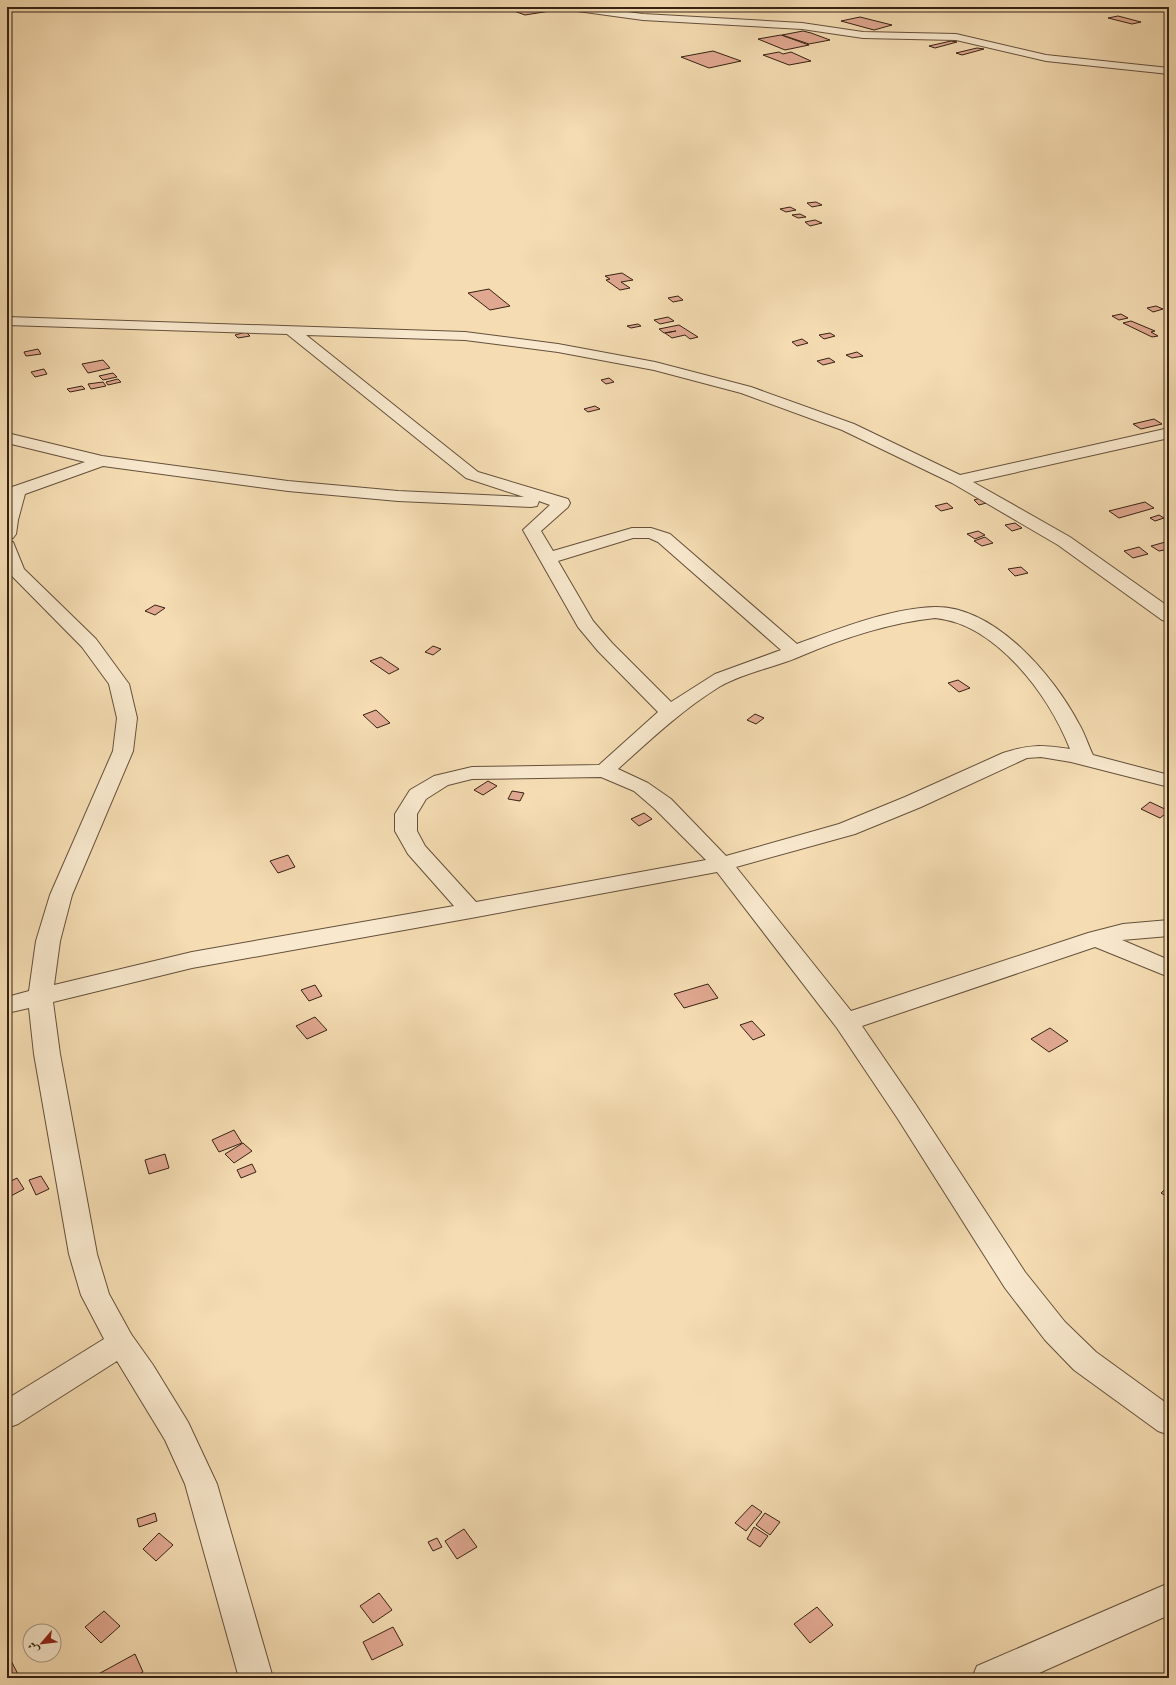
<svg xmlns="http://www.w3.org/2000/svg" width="1176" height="1685" font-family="'IM FELL Double Pica',Amiri,serif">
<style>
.building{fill:#e1a891;stroke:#352213}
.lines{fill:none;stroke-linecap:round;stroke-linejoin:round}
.minor-casing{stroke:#65503b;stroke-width:2}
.minor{fill:#f8e8cd;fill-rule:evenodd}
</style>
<rect width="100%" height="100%" fill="#f5dcb2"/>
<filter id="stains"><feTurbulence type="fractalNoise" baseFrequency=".005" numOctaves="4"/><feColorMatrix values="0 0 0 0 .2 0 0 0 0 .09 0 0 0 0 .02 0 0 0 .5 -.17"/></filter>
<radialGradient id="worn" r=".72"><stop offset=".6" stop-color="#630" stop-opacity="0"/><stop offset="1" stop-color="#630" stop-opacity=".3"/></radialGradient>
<g class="building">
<polygon points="503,7 540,7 550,11 525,15"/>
<polygon points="1118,16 1141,22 1132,24 1108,18"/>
<polygon points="860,17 892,25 874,30 841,21"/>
<polygon points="803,31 811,33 830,40 809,44 782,35"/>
<polygon points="781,35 809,45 785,50 758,39"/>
<polygon points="951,41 957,42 935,48 929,46"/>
<polygon points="977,48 984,49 962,55 956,53"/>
<polygon points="713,51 741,61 709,68 681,57"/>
<polygon points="779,52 783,54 791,52 811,61 789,65 763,55"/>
<polygon points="816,202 822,205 812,207 807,203"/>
<polygon points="790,207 796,210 786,212 780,209"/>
<polygon points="800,214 806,217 798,218 792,215"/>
<polygon points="815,220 822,223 810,226 805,222"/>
<polygon points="622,273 633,280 621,282 630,288 620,290 606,280 610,279 605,276"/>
<polygon points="489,289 510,306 490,310 468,293"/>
<polygon points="678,296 683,300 673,302 668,298"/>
<polygon points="1156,306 1163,309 1153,312 1147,308"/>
<polygon points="1121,314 1128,318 1119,320 1112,316"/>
<polygon points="668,317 674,321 660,324 654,320"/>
<polygon points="1131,321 1155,331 1151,332 1158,336 1152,337 1123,323"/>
<polygon points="638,324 641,326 631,328 627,326"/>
<polygon points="679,325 698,337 690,339 685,335 672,338 665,333 676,331 664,333 659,329"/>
<polygon points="246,332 250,336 238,338 235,335"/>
<polygon points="830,333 835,336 824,339 819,335"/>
<polygon points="802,339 808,343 797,346 792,342"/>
<polygon points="38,349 41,354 26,356 24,352"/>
<polygon points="857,352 863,356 852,358 846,355"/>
<polygon points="829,358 835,362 823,365 817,361"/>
<polygon points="103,360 110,368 88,373 82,364"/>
<polygon points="44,369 47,374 35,377 31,372"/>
<polygon points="113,373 117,377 103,380 99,376"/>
<polygon points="609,378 614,382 606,384 601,380"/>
<polygon points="118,379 121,382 108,385 106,382"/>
<polygon points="103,382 106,386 91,389 88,384"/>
<polygon points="82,386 85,389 70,392 67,389"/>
<polygon points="595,406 600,409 588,412 584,409"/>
<polygon points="1154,419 1162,424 1141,429 1133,424"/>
<polygon points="984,497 990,502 979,505 974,500"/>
<polygon points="1145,502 1154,508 1119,518 1109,511"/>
<polygon points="947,503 953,508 941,511 935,506"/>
<polygon points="1159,515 1164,518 1155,521 1150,518"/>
<polygon points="1015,523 1022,528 1012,531 1005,525"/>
<polygon points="978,531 985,535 975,539 967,534"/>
<polygon points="985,537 993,543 982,546 974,541"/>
<polygon points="1169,541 1169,549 1159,551 1151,546"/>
<polygon points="1139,547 1148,554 1133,558 1124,551"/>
<polygon points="1021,567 1028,573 1015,576 1008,569"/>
<polygon points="155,605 165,608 155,615 145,611"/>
<polygon points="433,646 441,649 433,655 425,652"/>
<polygon points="381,657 399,669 389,674 370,661"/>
<polygon points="958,680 970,688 959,692 948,683"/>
<polygon points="376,710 390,723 377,728 363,715"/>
<polygon points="755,714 764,718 756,724 747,720"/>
<polygon points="488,781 497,786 483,795 474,790"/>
<polygon points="512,791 524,793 520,801 508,799"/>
<polygon points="1150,802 1169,811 1160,818 1141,809"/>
<polygon points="644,813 652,819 639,826 631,819"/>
<polygon points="288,855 295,867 278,873 270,861"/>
<polygon points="708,984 718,998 684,1008 674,994"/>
<polygon points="315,985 322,996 309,1001 301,990"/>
<polygon points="315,1017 327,1030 307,1039 296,1026"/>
<polygon points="752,1021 765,1035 753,1040 740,1025"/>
<polygon points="1050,1028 1068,1041 1049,1052 1031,1039"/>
<polygon points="234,1130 242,1143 219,1152 212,1140"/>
<polygon points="243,1143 252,1151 234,1163 225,1154"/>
<polygon points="165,1154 169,1168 149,1174 145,1160"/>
<polygon points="252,1164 256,1172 241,1178 237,1170"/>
<polygon points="41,1176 49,1189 36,1195 29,1180"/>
<polygon points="17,1178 24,1189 7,1198 7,1183"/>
<polygon points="1169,1186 1169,1198 1161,1193"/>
<polygon points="752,1505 762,1512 746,1531 735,1523"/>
<polygon points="155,1513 157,1521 139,1527 137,1519"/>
<polygon points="765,1513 780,1522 770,1535 756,1525"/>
<polygon points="754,1527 768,1536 760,1547 747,1539"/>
<polygon points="464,1529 477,1547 457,1559 445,1541"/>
<polygon points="159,1533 173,1545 156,1561 143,1549"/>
<polygon points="437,1538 442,1547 433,1551 428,1542"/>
<polygon points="379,1593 392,1610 373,1623 360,1606"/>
<polygon points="817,1607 833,1625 810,1643 794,1624"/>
<polygon points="104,1611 120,1626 101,1643 85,1627"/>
<polygon points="393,1627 403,1645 372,1660 363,1642"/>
<polygon points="135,1654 143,1672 132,1678 91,1678"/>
<polygon points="9,1657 19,1676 15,1678 7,1678 7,1658"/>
</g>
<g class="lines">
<g class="minor-casing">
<g id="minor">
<polygon points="565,7 590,7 643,14 802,23 863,32 956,34 1046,55 1169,68 1169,74 1046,61 956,40 863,38 802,29 643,20 570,10"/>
<path d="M7 317 465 332 558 344 655 362 751 387 854 424 960 475 1169 428V438L973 482 1070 537 1169 607V622L1162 620 1058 545 952 483 842 430 741 393 654 370 558 352 465 340 306 335 478 472 568 499 570 503 568 507 541 531 553 551 632 528H651L670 534 797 644C838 629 891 608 935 607 995 606 1054 676 1079 724 1085 734 1088 745 1093 755L1169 775V787L1071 762 1041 757 1027 758 921 807 855 834 736 867 851 1011 1088 933 1123 924 1169 920V936L1122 940 1169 960V977L1095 947 862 1026 916 1105 1025 1272 1065 1322 1096 1352 1169 1405V1435L1158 1431 1074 1370 1045 1340 1005 1288 898 1119 837 1028 717 872 471 918 192 968 53 1002 60 1054 97 1254 109 1294 131 1334 153 1365 188 1422 217 1484 273 1678H239L185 1484 165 1440 117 1361 18 1424 7 1428V1399L104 1339 81 1295 69 1254 34 1054 29 1008 7 1013V997L29 991 36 941 50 895 113 751 117 718 109 684 82 647 7 571V541L13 542 24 569 96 639 126 680 129 684 137 718 133 751 72 895 60 941 54 985 192 952 454 906 408 854 395 831V814L410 790 434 776 472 767 599 765 658 712 598 651 578 627 523 530 550 505 539 501 537 506 531 507 398 501 288 491 103 466 25 494 18 520 16 534 13 538 7 539V499L12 487 85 462 7 443V433L102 456 288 481 398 491 524 497 466 478 287 334 7 325ZM633 538H649L658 542 781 650 715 674 671 702 612 643 593 621 558 561ZM935 618C997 624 1049 696 1070 749 1042 745 1030 744 1003 753L905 797 839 824 726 856 671 799 648 783 618 769C650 740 682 710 719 687 744 672 774 668 801 656 843 638 889 623 935 618ZM601 777 634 791 655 809 706 860 476 902 425 846 417 831V814L426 799 448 785 472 779Z"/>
<polygon points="1169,1583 1169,1615 1028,1678 972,1678 977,1666"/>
</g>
</g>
<use href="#minor" class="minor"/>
</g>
<rect width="1176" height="1685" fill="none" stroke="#f5dcb2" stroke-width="24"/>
<rect x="8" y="8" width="1160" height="1669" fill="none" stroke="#352213" stroke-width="2"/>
<rect x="12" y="12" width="1152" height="1661" fill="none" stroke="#352213"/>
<g transform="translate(42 1643) rotate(242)"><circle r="19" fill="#f8e8cd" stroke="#aa9983"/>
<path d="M0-3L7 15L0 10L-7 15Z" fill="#8f2418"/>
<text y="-6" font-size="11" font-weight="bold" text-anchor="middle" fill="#352213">ش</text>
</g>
<rect width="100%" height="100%" filter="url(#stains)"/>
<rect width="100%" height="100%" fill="url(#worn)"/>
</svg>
